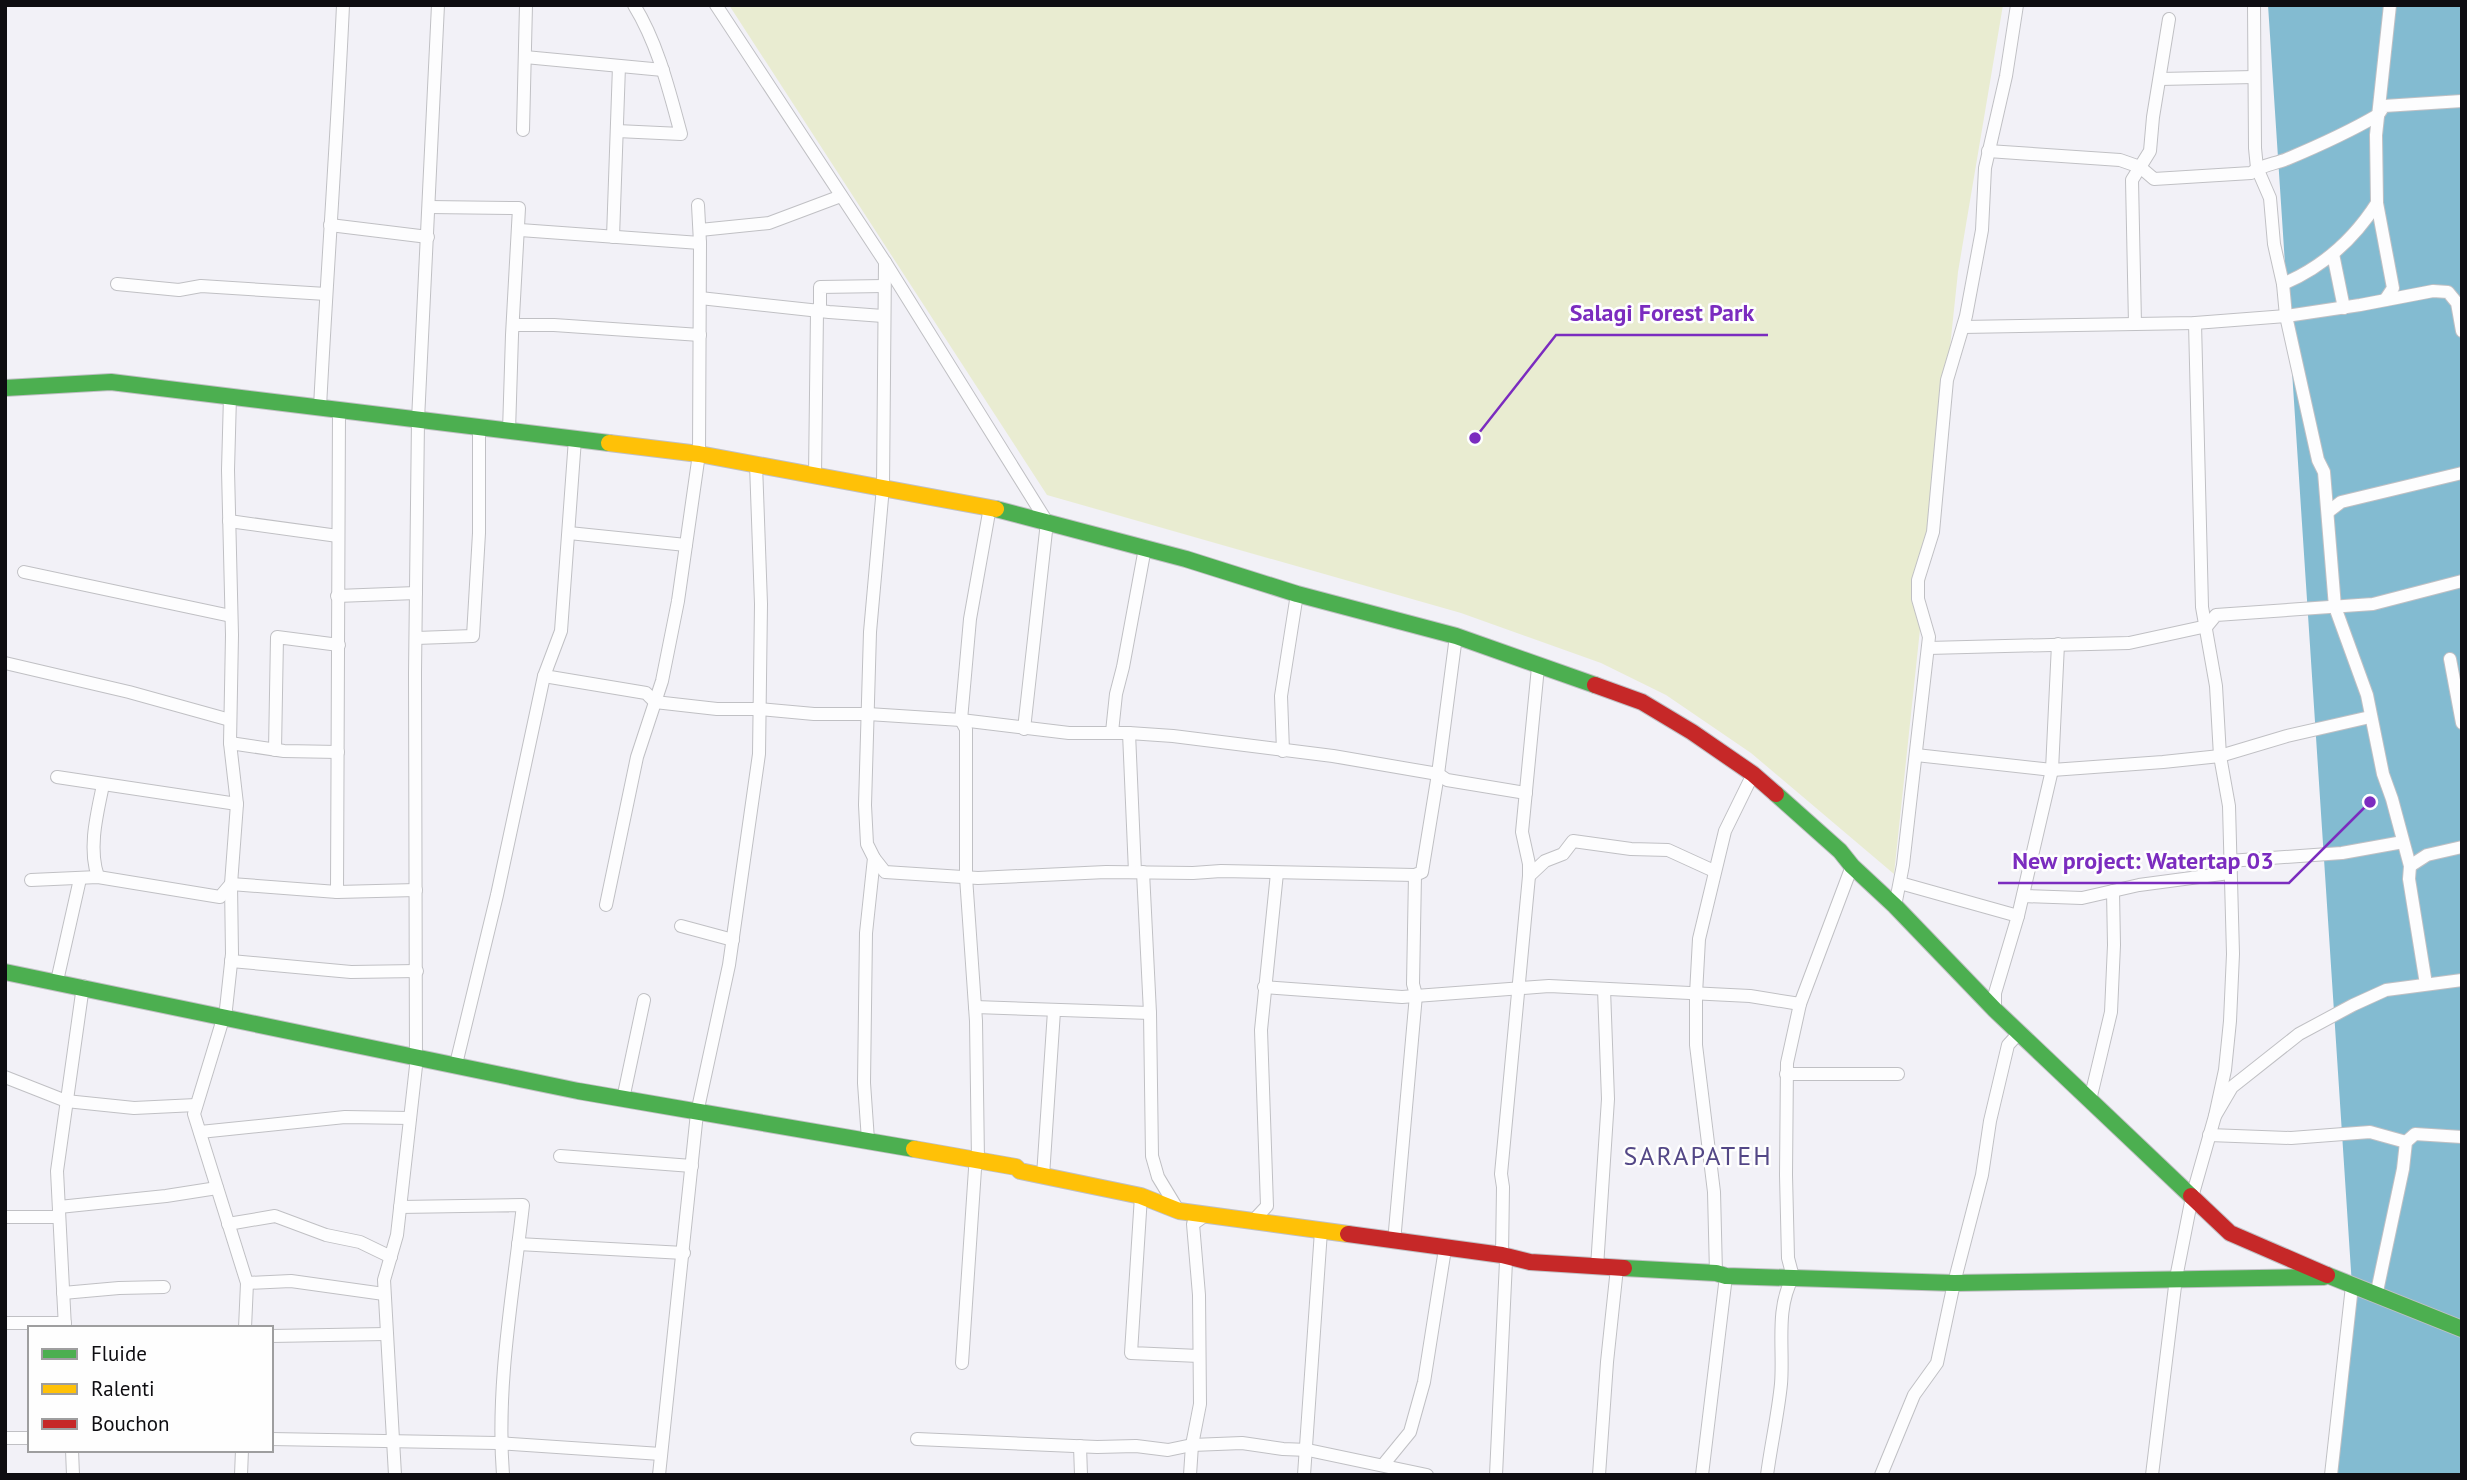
<svg xmlns="http://www.w3.org/2000/svg" width="2467" height="1480" font-family="'PT Sans',sans-serif">
<style>
.green{fill:#e9ecd1}
.water{fill:#83bbd1}
.lines{fill:none;stroke-linecap:round;stroke-linejoin:round}
.street-casing{stroke:#c0c0c4;stroke-width:14}
.fast-casing{stroke:#c0c0c4;stroke-width:18}
.slow-casing{stroke:#c0c0c4;stroke-width:18}
.jam-casing{stroke:#c0c0c4;stroke-width:18}
.street{stroke:#fdfdfe;stroke-width:12}
.fast{stroke:#4caf50;stroke-width:16}
.slow{stroke:#ffc107;stroke-width:16}
.jam{stroke:#c62828;stroke-width:16}
.labels{text-anchor:middle;stroke-width:5;stroke-linejoin:round;paint-order:stroke}
.quarter-label{font-size:26px;letter-spacing:2px;fill:#534786;stroke:#fefefe}
.leader{fill:none;stroke:#7b2cbf;stroke-width:2.5}
.callout-dot{fill:#7b2cbf;stroke:#fefefe;stroke-width:2.5}
.callout-label{font-size:24px;text-anchor:middle;font-weight:bold;fill:#7b2cbf;stroke:#fefefe;stroke-width:5;stroke-linejoin:round;paint-order:stroke}
</style>
<rect width="100%" height="100%" fill="#f2f1f7"/>
<polygon class="green" points="729,5 2003,5 1958,272 1894,874 1751,753 1666,695 1601,663 1461,613 1047,495"/>
<polygon class="water" points="2268,5 2462,5 2462,1475 2331,1475 2352,1286"/>
<g class="lines">
<g class="street-casing">
<g id="street">
<polyline points="716,5 885,262 1047,522 1024,729"/>
<polyline points="2254,5 2255,148 2257,168 2270,198 2274,244 2283,284 2286,316 2318,460 2324,472 2335,607 2367,695 2383,774 2392,799 2410,866 2409,879 2426,984"/>
<polyline points="525,57 663,70"/>
<polyline points="2160,79 2254,77"/>
<polyline points="523,130 526,5"/>
<path d="M617 131 681 134C669 90 658 44 634 5"/>
<path d="M1988 151 2120 160 2140 167 2154 179 2251 173C2261 165 2275 164 2287 159 2318 146 2349 132 2378 115L2384 106 2462 101"/>
<polyline points="429,207 519,208 512,335 509,431"/>
<polyline points="330,225 428,237"/>
<polyline points="520,230 700,243"/>
<polyline points="700,230 769,223 841,196"/>
<polyline points="613,237 619,66"/>
<polyline points="2333,254 2344,308"/>
<polyline points="117,284 179,290 201,286 326,294"/>
<path d="M2283 284C2323 267 2354 239 2377 203"/>
<polyline points="700,298 829,312 883,316"/>
<polyline points="2385,300 2393,288 2377,203 2376,135 2390,5"/>
<polyline points="2195,323 2202,607 2216,686 2220,756 2229,806 2233,954 2230,1021 2225,1070 2215,1116"/>
<polyline points="2135,324 2132,180 2150,151 2153,117 2169,19"/>
<polyline points="513,325 554,325 700,335"/>
<polyline points="1963,327 2195,323 2286,316 2360,305 2433,291 2448,292 2457,303 2462,331"/>
<polyline points="230,396 228,470 232,635 230,743 237,804 231,884 232,954 226,1009 194,1114 247,1283 245,1328"/>
<path d="M320 407C327 273 337 139 343 5"/>
<polyline points="815,476 817,311 820,305 820,287 884,286"/>
<polyline points="2328,512 2341,502 2462,473"/>
<polyline points="229,521 338,536"/>
<polyline points="569,533 686,545"/>
<polyline points="24,572 231,616"/>
<polyline points="337,596 416,593"/>
<polyline points="416,638 473,636 479,533 479,427"/>
<polyline points="1928,648 2129,643 2207,626 2216,615 2373,604 2462,581"/>
<polyline points="2450,659 2462,723"/>
<polyline points="5,663 129,692 230,720"/>
<polyline points="544,676 646,693 655,702 717,709 759,709 814,714 868,714 961,720 1069,733 1129,733 1173,736 1333,756 1438,774 1447,780 1526,793"/>
<polyline points="1112,732 1116,694 1123,667 1145,548"/>
<polyline points="1129,733 1135,872"/>
<polyline points="230,743 284,751 338,752"/>
<polyline points="275,750 277,637 339,645"/>
<polyline points="1283,751 1281,696 1297,594"/>
<polyline points="1916,755 2052,770 2163,762 2220,756 2287,736 2370,717"/>
<polyline points="57,777 237,804"/>
<polyline points="874,858 885,872 978,878 1106,872 1193,873 1221,871 1415,875"/>
<polyline points="2229,861 2342,853 2403,842"/>
<polyline points="2410,866 2427,855 2462,847"/>
<polyline points="1143,872 1150,1013 1152,1156 1158,1177 1178,1210"/>
<polyline points="1529,876 1545,861 1563,854 1573,841 1631,849 1668,850 1714,871"/>
<path d="M98 877C88 848 97 814 103 785"/>
<polyline points="31,880 98,877 220,897 231,884 337,892 416,890"/>
<polyline points="1900,883 2018,916"/>
<path d="M337 892C339 731 337 571 339 410"/>
<polyline points="2023,896 2082,898 2139,885 2229,873"/>
<polyline points="606,905 637,757 662,681 678,601 699,454 700,243 698,205"/>
<polyline points="1895,906 1903,865 1929,637 1918,599 1918,580 1933,532 1947,380 1966,316 1982,230 1985,168 2006,76 2017,5"/>
<polyline points="681,926 733,940"/>
<polyline points="231,961 351,972 417,971"/>
<polyline points="57,981 80,879"/>
<polyline points="1264,987 1402,997 1549,986 1750,996 1800,1004"/>
<polyline points="975,1007 1150,1013"/>
<polyline points="1995,1010 1995,993 2018,916 2052,770 2058,644"/>
<polyline points="456,1064 497,895 544,676 561,631 575,439"/>
<polyline points="1786,1074 1898,1074"/>
<polyline points="5,1077 66,1101 134,1108 196,1105"/>
<polyline points="623,1099 644,1000"/>
<polyline points="2090,1100 2111,1012 2114,945 2113,891"/>
<polyline points="200,1132 345,1117 410,1118"/>
<polyline points="2209,1135 2291,1138 2370,1132 2406,1142"/>
<polyline points="868,1140 864,1083 866,933 874,858 867,844 865,805 870,632 883,487 885,262"/>
<polyline points="560,1156 692,1166"/>
<polyline points="1043,1176 1054,1011"/>
<polyline points="1141,1196 1131,1353 1199,1356"/>
<polyline points="59,1207 166,1196 217,1188"/>
<path d="M400 1207 523 1205C513 1294 496 1384 503 1475"/>
<polyline points="5,1217 59,1217"/>
<polyline points="1253,1221 1267,1206 1261,1030 1277,873"/>
<polyline points="228,1224 275,1216 326,1235 360,1242 391,1257"/>
<polyline points="1394,1242 1416,995 1413,984 1415,875 1422,872 1438,774 1456,636"/>
<polyline points="518,1244 684,1253"/>
<polyline points="1597,1267 1608,1099 1604,989"/>
<polyline points="1716,1273 1714,1192 1696,1045 1696,994 1699,939 1725,831 1753,774"/>
<polyline points="247,1283 291,1281 384,1294"/>
<polyline points="63,1293 119,1288 164,1287"/>
<polyline points="2376,1296 2403,1169 2406,1142 2415,1134 2462,1137"/>
<polyline points="5,1323 65,1323"/>
<polyline points="65,1328 57,1171 83,986"/>
<polyline points="271,1336 386,1334"/>
<polyline points="962,1363 975,1169 978,1160 976,1021 966,877 966,729 961,720 970,619 990,507"/>
<polyline points="5,1438 30,1438"/>
<polyline points="271,1439 497,1443 661,1454"/>
<polyline points="917,1439 1097,1447 1136,1446 1168,1450 1192,1445 1242,1443 1283,1449 1308,1450 1427,1475"/>
<polyline points="1080,1446 1081,1475"/>
<polyline points="72,1450 73,1475"/>
<polyline points="1383,1465 1410,1432 1424,1382 1445,1249"/>
<polyline points="241,1475 242,1450"/>
<polyline points="395,1475 384,1280 397,1235 416,1066 415,673 418,420 438,5"/>
<polyline points="659,1475 697,1113 729,965 759,754 761,604 756,464"/>
<polyline points="1190,1475 1192,1445 1200,1404 1199,1295 1193,1224 1207,1214"/>
<polyline points="1304,1475 1321,1231"/>
<polyline points="1496,1475 1506,1261 1502,1255 1503,1187 1501,1174 1529,876 1529,864 1522,832 1538,667"/>
<polyline points="1599,1475 1607,1362 1617,1268"/>
<polyline points="1702,1475 1726,1276"/>
<path d="M1767 1475C1771 1445 1778 1414 1781 1384 1784 1349 1775 1309 1793 1277L1788 1258 1786 1175 1787 1063 1800 1004 1852 866"/>
<polyline points="1881,1475 1914,1395 1937,1363 1954,1283 1982,1175 1990,1121 2008,1045 2019,1033"/>
<polyline points="2152,1475 2176,1278 2192,1197 2215,1116 2232,1087 2299,1034 2353,1005 2386,990 2462,980"/>
<polyline points="2331,1475 2352,1286"/>
</g>
</g>
<g class="fast-casing">
<g id="fast">
<polyline points="5,388 111,382 609,443"/>
<polyline points="996,509 1186,559 1297,594 1456,636 1595,685"/>
<polyline points="1776,794 1840,851 1852,866 1895,906 1995,1010 2191,1196"/>
<polyline points="5,972 578,1091 914,1149"/>
<polyline points="1624,1268 1716,1273 1726,1276 1954,1283 2324,1277"/>
<polyline points="2327,1275 2462,1329"/>
</g>
</g>
<g class="slow-casing">
<g id="slow">
<polyline points="609,443 699,454 996,509"/>
<polyline points="914,1149 1016,1167 1020,1171 1141,1196 1179,1211 1348,1234"/>
</g>
</g>
<g class="jam-casing">
<g id="jam">
<polyline points="1595,685 1642,702 1692,732 1753,774 1776,794"/>
<polyline points="2191,1196 2230,1233 2327,1275"/>
<polyline points="1348,1234 1502,1255 1530,1262 1624,1268"/>
</g>
</g>
<use href="#street" class="street"/>
<use href="#fast" class="fast"/>
<use href="#slow" class="slow"/>
<use href="#jam" class="jam"/>
</g>
<g class="labels">
<g class="quarter-label">
<text x="1698" y="1165">SARAPATEH</text>
</g>
</g>
<path class="leader" d="M1475 438L1556 335H1768M2370 802L2289 883H1998"/>
<g class="callout-dot">
<circle cx="1475" cy="438" r="7"/>
<circle cx="2370" cy="802" r="7"/>
</g>
<g class="callout-label">
<text x="1662" y="321">Salagi Forest Park</text>
<text x="2143" y="869">New project: Watertap 03</text>
</g>
<rect width="2467" height="1480" fill="none" stroke="#0e0d11" stroke-width="14"/>
<rect x="28" y="1326" width="245" height="126" fill="#fefefe" stroke="#9e9e9f" stroke-width="2"/>
<rect x="42" y="1349" width="35" height="10" fill="#4caf50" stroke="#9e9e9f" stroke-width="2"/>
<text x="91" y="1361" font-size="21" fill="#0e0d11">Fluide</text>
<rect x="42" y="1384" width="35" height="10" fill="#ffc107" stroke="#9e9e9f" stroke-width="2"/>
<text x="91" y="1396" font-size="21" fill="#0e0d11">Ralenti</text>
<rect x="42" y="1419" width="35" height="10" fill="#c62828" stroke="#9e9e9f" stroke-width="2"/>
<text x="91" y="1431" font-size="21" fill="#0e0d11">Bouchon</text>
</svg>
